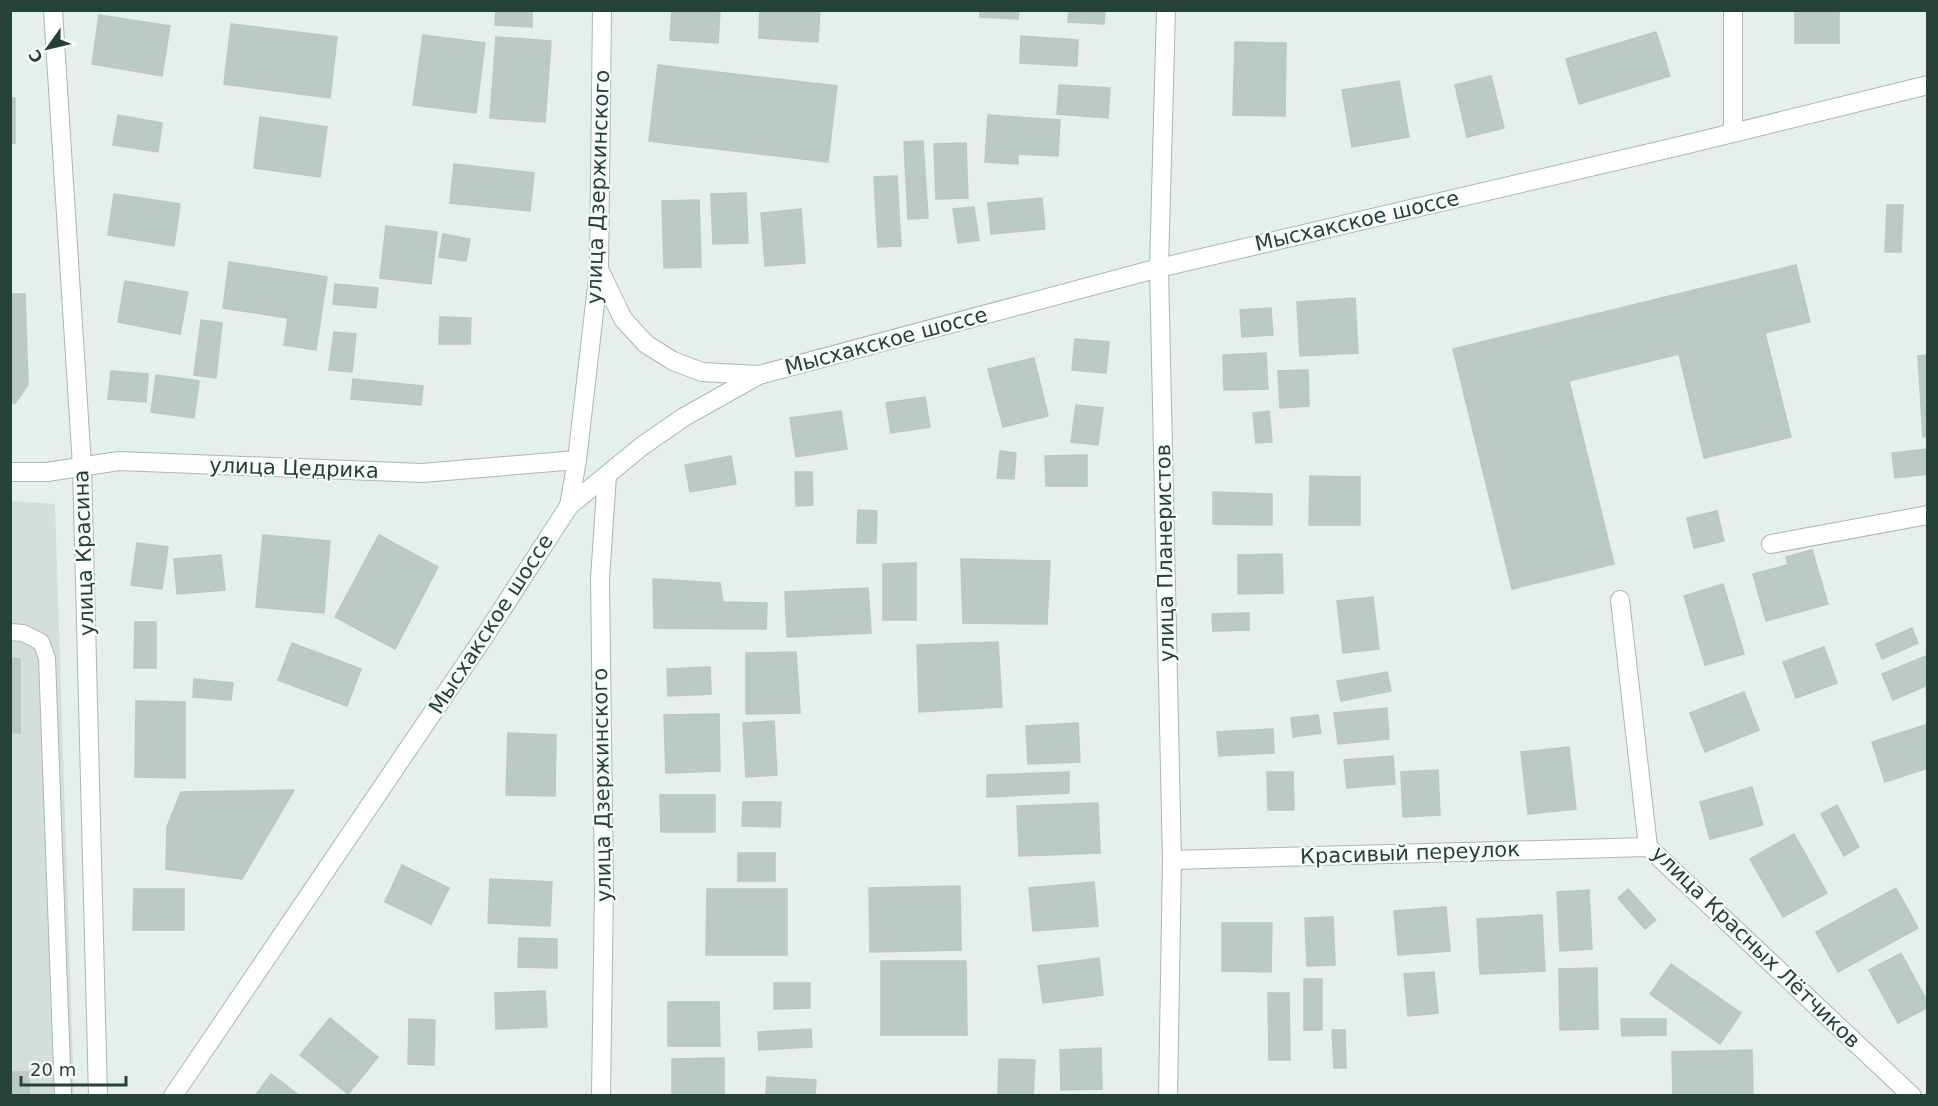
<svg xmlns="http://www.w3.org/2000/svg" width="1938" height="1106" font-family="'DejaVu Sans',sans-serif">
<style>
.built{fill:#d4dfda}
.building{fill:#bbcac4;stroke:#b8c9c2;stroke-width:1.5}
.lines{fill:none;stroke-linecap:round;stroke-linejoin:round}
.lane-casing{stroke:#a8b8b2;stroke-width:18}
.street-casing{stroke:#a8b8b2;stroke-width:20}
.secondary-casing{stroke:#a4bbb3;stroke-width:20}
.lane{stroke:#fff;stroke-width:16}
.street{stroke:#fff;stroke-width:18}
.secondary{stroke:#fff;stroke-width:18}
.labels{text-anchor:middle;stroke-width:4.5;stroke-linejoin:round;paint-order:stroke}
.street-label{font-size:21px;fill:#24423a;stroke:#f7fbf9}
</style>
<rect width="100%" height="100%" fill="#e6efeb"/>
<polygon class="built" points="10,501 55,504 74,1095 11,1095"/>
<g class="building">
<polygon points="496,10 532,10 532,27 495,25"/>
<polygon points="672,10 720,10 718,43 670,40"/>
<polygon points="760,10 820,10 818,42 759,38"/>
<polygon points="980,10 1019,10 1018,19 980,17"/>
<polygon points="1069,10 1105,10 1104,24 1068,22"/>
<rect x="1795" y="10" width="44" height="33"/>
<polygon points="99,15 170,26 162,76 92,64"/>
<polygon points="231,24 337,37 330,98 224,84"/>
<polygon points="1656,32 1670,76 1579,104 1566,59"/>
<polygon points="423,35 485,43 476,113 413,105"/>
<polygon points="1021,36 1078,40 1077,66 1020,63"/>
<polygon points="496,37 551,41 545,122 490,118"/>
<polygon points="1235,42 1286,43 1285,116 1233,115"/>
<polygon points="658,65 837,86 828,162 649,141"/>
<polygon points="1491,76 1504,128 1467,137 1455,85"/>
<polygon points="1399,81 1409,137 1352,147 1342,90"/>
<polygon points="1059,85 1110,88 1108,118 1057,114"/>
<rect x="10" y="98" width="5" height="45"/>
<polygon points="118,115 162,123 158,152 113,145"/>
<polygon points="988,115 1060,120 1058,156 1018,154 1018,164 985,162"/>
<polygon points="260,117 327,127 320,177 254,168"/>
<polygon points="923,141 928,218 908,219 904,142"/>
<polygon points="966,143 968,198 936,199 934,144"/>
<polygon points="454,164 534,173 530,211 450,203"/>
<polygon points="897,176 901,246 878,247 874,177"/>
<polygon points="746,193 748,243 713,244 711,194"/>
<polygon points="114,194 180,204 174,246 108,235"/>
<polygon points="1042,198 1045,229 991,234 988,203"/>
<polygon points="699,200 701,267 664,268 662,201"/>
<polygon points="1887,205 1903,205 1901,252 1885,252"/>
<polygon points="974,207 979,240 958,243 953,209"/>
<polygon points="801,209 805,263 765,266 761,213"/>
<polygon points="386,226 437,232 431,284 380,278"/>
<polygon points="443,234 470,239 466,261 439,257"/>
<polygon points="229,262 327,277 316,350 284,345 288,318 223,308"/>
<polygon points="1796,265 1810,322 1765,333 1791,437 1704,458 1679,354 1569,381 1614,564 1512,589 1453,349"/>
<polygon points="125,281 188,292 180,334 118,322"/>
<polygon points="335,284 378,288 376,308 333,304"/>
<polygon points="10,294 25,294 28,385 15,403 10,403"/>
<polygon points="1355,298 1358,353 1300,356 1297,302"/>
<polygon points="1271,308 1273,335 1242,337 1240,310"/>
<polygon points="440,317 471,318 470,344 439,344"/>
<polygon points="201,320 222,323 216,378 194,375"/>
<polygon points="334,332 356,334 352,372 329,370"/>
<polygon points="1075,339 1109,342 1106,373 1072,370"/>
<polygon points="1266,353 1268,389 1224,390 1223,355"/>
<polygon points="1928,355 1928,436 1923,437 1918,356"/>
<polygon points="1034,358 1048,416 1003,427 988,369"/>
<polygon points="1308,370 1309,406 1280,408 1278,371"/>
<polygon points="111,371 148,374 146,402 108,399"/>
<polygon points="156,375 199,381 194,418 151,412"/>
<polygon points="353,379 423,386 421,405 351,399"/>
<polygon points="925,397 930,427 891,433 886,403"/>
<polygon points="1076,405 1103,408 1098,445 1071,442"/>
<polygon points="841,411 847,449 796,457 790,418"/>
<polygon points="1269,411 1272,442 1256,443 1253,413"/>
<polygon points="1928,449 1928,474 1895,478 1892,453"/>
<polygon points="1000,451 1016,453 1014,479 997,478"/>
<polygon points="1087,455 1087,486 1046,486 1045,456"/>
<polygon points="731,456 736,484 690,492 685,465"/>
<polygon points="795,472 812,472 813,505 796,506"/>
<polygon points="1310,476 1360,477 1360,525 1309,525"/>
<polygon points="1213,492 1272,494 1272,525 1213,524"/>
<polygon points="858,510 877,511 876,543 857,543"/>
<polygon points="1717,511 1724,541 1694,548 1687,518"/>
<polygon points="263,535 330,541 324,613 256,607"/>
<polygon points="379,535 438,567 395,649 335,617"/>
<polygon points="137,543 168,547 162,589 131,585"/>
<polygon points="1812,550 1828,604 1766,621 1753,574 1788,565 1786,557"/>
<polygon points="1282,554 1283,593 1238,594 1238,555"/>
<polygon points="221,555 225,590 177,594 174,559"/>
<polygon points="961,559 1050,561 1047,624 963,623"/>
<polygon points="916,563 916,620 883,620 883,564"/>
<polygon points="653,579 720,583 723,602 767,603 766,629 654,628"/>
<polygon points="1723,584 1744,654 1705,665 1684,596"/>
<polygon points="868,588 871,633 787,637 785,592"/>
<polygon points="1373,597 1379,649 1343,653 1337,601"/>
<polygon points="1249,613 1249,630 1213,631 1212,614"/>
<polygon points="135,622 156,622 156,668 134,668"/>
<polygon points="1912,628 1918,643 1882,659 1876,644"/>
<polygon points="998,642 1002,707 919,712 917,645"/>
<polygon points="292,643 361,669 347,706 278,680"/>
<polygon points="1824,647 1837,683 1796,698 1783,662"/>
<polygon points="796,652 800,713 746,714 746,653"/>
<polygon points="1928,655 1928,685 1893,700 1882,674"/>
<polygon points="10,658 20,659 20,733 10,733"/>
<polygon points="710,667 711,694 668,696 667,669"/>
<polygon points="1387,672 1391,691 1341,701 1337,681"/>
<polygon points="194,679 233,683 231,700 193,697"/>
<polygon points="1744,692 1759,730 1705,752 1690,713"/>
<polygon points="136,701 185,702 185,778 135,777"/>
<polygon points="1387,708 1389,739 1338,744 1334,713"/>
<polygon points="719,714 720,771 666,773 664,715"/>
<polygon points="1318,715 1321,733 1293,737 1291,718"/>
<polygon points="774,721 777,775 746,777 743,723"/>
<polygon points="1078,723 1080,762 1028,764 1026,726"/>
<polygon points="1928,724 1928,768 1885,782 1872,742"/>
<polygon points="1273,729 1274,753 1219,756 1217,732"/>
<polygon points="508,733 556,735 555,796 506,795"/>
<polygon points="1569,747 1576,809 1528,814 1521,752"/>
<polygon points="1393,756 1395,784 1347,788 1344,760"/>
<polygon points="1438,770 1440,815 1403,817 1401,772"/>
<polygon points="1069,772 1069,793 987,797 987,775"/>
<polygon points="1267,772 1293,772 1294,810 1268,810"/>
<polygon points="1752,787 1763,825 1710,839 1700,802"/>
<polygon points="294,790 242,879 166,869 167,827 181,792"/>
<polygon points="660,795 715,795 715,832 661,832"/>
<polygon points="743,802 781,802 780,827 742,826"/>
<polygon points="1098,803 1100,853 1019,856 1017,806"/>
<polygon points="1837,805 1859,847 1844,856 1821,814"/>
<polygon points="1794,834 1827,893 1783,917 1750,859"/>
<rect x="738" y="853" width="37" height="28"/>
<polygon points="402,865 449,888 431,924 385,902"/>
<polygon points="490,879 552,882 550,926 488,923"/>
<polygon points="1094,882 1098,926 1033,931 1029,888"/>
<polygon points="960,886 961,950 870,952 869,888"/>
<polygon points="1896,888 1918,928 1838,972 1816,932"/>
<polygon points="134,889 184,889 184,930 133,930"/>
<polygon points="707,889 787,889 787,955 706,955"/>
<polygon points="1628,889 1656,920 1645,929 1618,898"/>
<polygon points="1589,890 1592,949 1560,951 1557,892"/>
<polygon points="1446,907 1450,951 1398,955 1394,911"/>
<polygon points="1542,915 1545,971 1480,974 1477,919"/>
<polygon points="1333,917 1335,965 1307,966 1305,918"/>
<polygon points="1222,923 1272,923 1271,972 1222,971"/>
<polygon points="519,938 557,939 557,968 518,967"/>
<polygon points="1901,953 1928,1003 1928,1007 1898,1023 1869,970"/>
<polygon points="1099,958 1103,995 1043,1003 1038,966"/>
<polygon points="881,961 966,961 967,1035 881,1035"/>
<polygon points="1671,964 1741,1013 1720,1044 1650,994"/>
<polygon points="1597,968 1598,1029 1560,1030 1559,969"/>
<polygon points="1434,972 1438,1013 1408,1016 1404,974"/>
<rect x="1304" y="979" width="18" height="51"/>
<polygon points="774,983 810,983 810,1008 774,1009"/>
<polygon points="545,991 547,1027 496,1029 495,993"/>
<polygon points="1268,993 1289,993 1290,1060 1269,1060"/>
<polygon points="668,1002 719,1002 720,1046 668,1046"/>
<polygon points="330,1018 378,1057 348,1094 300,1055"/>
<polygon points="409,1019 435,1020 434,1065 408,1064"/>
<polygon points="1621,1019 1666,1019 1666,1035 1622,1036"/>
<polygon points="811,1029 812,1047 759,1050 758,1032"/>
<polygon points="1332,1030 1345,1030 1346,1068 1334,1068"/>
<polygon points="1101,1048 1102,1089 1061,1090 1060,1050"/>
<polygon points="1752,1050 1753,1096 1673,1096 1672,1052"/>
<polygon points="724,1058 724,1096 672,1096 672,1059"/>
<polygon points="999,1059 1035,1060 1033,1096 998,1096"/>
<rect x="10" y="1072" width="19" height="24"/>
<polygon points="271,1074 300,1096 255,1096"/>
<polygon points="767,1077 816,1080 815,1096 766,1096"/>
</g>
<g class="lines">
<g class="lane-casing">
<polyline id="lane" points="10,632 23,633 41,642 47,658 63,1096"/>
</g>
<g class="street-casing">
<g id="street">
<polyline points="53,10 82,466 98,1096"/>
<polyline points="1166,10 1159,268 1172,860 1168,1096"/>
<polyline points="1733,132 1733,10"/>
<polyline points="10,472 47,472 119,461 422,473 577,460"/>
<polyline points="1771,544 1928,515"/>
<polyline points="1620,600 1648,847 1912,1096"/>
<polyline points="1172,860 1648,847"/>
<polyline points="601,1096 604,890 600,579 607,475"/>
</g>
</g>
<g class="secondary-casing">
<g id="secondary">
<polyline points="599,269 623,319 646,344 673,361 702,372 758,375"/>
<polyline points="569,506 577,460 599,269 602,10"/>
<polyline points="173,1096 486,634 569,506 642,446 684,417 759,375 1159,268 1684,145 1928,85"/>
</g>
</g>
<use href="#lane" class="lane"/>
<use href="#street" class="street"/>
<use href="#secondary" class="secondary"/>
</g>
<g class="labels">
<g class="street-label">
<text transform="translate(598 187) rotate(-88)" y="7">улица Дзержинского</text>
<text transform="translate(1357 221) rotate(-13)" y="7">Мысхакское шоссе</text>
<text transform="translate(886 341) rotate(-15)" y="7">Мысхакское шоссе</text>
<text transform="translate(294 468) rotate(2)" y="7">улица Цедрика</text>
<text transform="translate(84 553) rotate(-92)" y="7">улица Красина</text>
<text transform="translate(1165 553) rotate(-91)" y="7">улица Планеристов</text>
<text transform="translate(491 624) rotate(-57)" y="7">Мысхакское шоссе</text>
<text transform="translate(602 785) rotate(-91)" y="7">улица Дзержинского</text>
<text transform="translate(1410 853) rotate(-2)" y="7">Красивый переулок</text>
<text transform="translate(1756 947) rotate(44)" y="7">улица Красных Лётчиков</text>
</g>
</g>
<rect width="1938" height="1106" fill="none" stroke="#24423a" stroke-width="24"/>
<g transform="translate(48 48) rotate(236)" stroke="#f7fbf9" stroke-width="4.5" paint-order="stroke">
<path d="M0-4.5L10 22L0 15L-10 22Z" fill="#24423a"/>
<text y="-9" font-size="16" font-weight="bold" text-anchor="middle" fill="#24423a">С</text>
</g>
<path d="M21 1076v9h105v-9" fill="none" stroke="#24423a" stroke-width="3"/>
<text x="30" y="1076" font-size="18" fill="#24423a" stroke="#f7fbf9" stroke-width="4.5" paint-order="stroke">20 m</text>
</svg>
